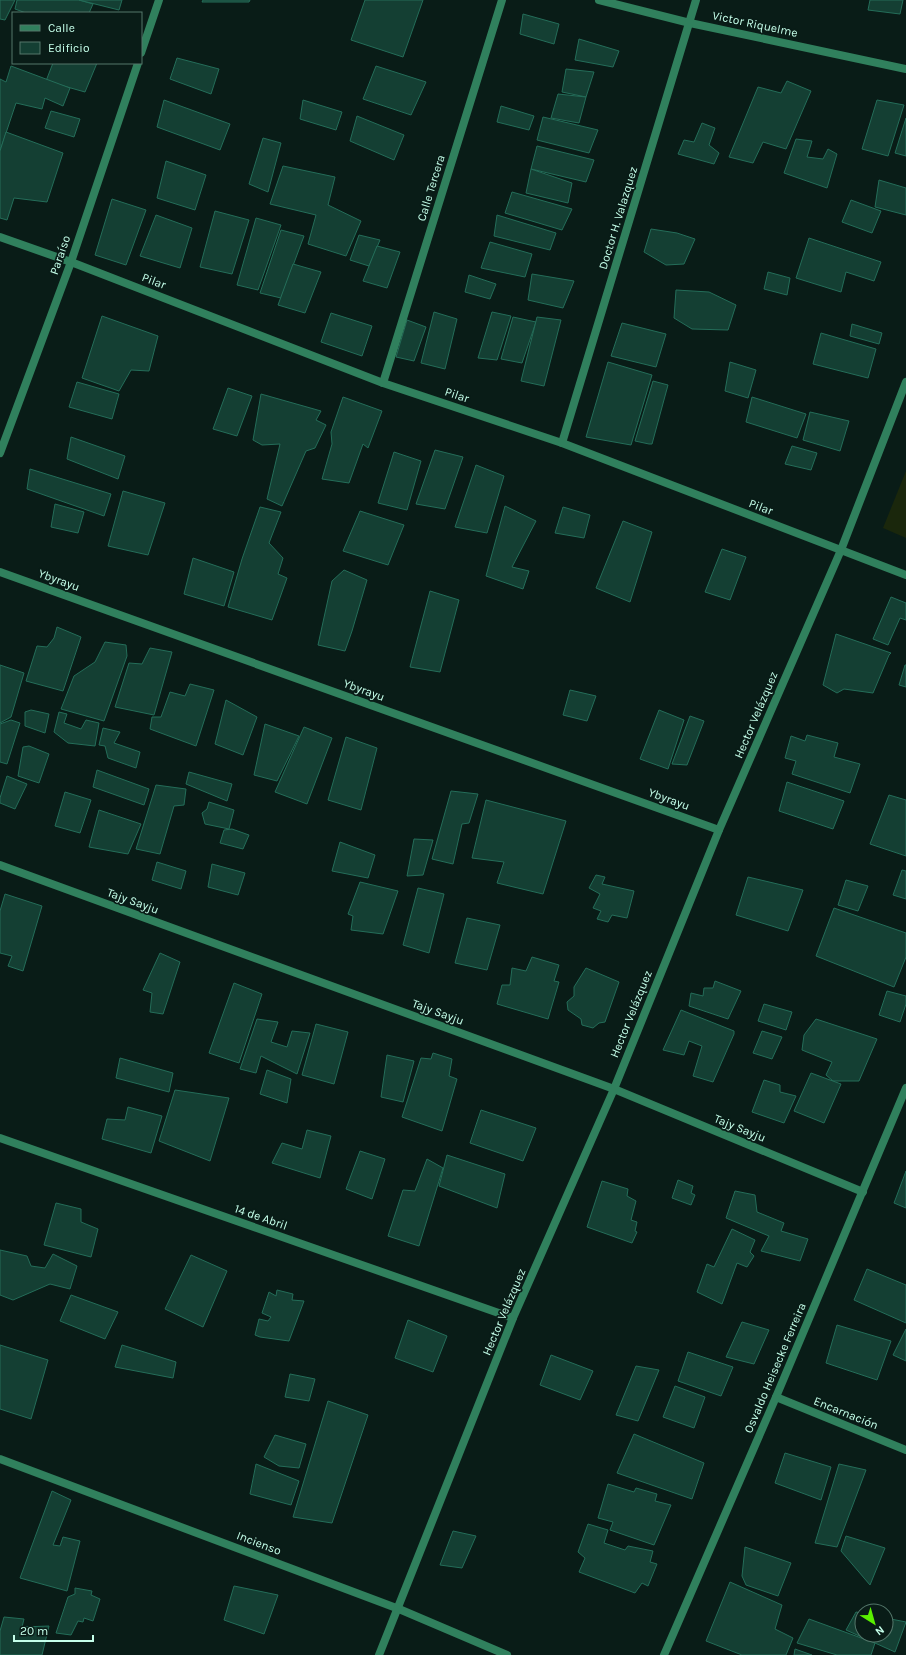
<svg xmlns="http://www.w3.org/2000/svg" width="906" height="1655" font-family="Karla,sans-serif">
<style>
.green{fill:#1a270c}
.building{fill:#143f33;stroke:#246d59}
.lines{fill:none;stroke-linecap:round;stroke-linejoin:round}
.minor{stroke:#30805d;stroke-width:8}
.labels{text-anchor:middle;stroke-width:3.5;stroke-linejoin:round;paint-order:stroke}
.street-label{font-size:12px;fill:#c5ffea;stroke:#091c17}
</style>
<rect width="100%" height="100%" fill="#091c17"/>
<polygon class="green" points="906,471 906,538 883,528"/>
<g class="building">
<polygon points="0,0 15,0 5,20 0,19"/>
<polygon points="17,0 79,0 93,4 89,13 26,13 15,9"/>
<polygon points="79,0 122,0 119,10"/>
<polygon points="203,0 250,0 249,2 202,2"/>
<polygon points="365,0 423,0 403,57 351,40"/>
<polygon points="870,0 903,0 900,14 868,10"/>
<polygon points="523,14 559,24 554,44 520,34"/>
<polygon points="579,39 619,51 613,67 575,60"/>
<polygon points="177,58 219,69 211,94 170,79"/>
<polygon points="53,63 97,63 85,92 46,81"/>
<polygon points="11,66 70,88 63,106 45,98 42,109 16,103 0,151 0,79 6,82"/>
<polygon points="376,66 426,82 411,115 363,99"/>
<polygon points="566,69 594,72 586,97 562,92"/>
<polygon points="787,81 811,91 786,149 763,142 753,163 729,157 758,87 781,93"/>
<polygon points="558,94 586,97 579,123 551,118"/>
<polygon points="164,100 230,124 220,150 157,127"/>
<polygon points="303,100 342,112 336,130 300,119"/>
<polygon points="877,100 904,105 888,156 862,149"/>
<polygon points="501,106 534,116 529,130 497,122"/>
<polygon points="51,111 80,119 74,137 45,128"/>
<polygon points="357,116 404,135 394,160 350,141"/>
<polygon points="543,117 598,130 589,153 537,140"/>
<polygon points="906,118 906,156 895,153"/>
<polygon points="702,123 715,128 709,145 719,153 714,164 678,154 684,140 694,142"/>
<polygon points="6,132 63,153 47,202 14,198 7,220 0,218 0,151"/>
<polygon points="263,138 281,143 268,192 249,184"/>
<polygon points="796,139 812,141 807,157 823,159 828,149 837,154 827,188 784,173"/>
<polygon points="537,146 594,160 586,182 531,169"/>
<polygon points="166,161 206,175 195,210 157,198"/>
<polygon points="283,166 335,177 328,205 361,221 346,256 308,244 316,215 270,204"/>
<polygon points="531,169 572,183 568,203 526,193"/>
<polygon points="879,180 906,188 906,215 875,207"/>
<polygon points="512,192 572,209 562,230 505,213"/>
<polygon points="112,199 146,210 126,265 95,255"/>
<polygon points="851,200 881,211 872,233 842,222"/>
<polygon points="215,211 249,220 232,274 200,267"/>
<polygon points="156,215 192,228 180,268 140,256"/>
<polygon points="497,215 556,233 550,250 494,236"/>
<polygon points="256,218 281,225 258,290 237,285"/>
<polygon points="651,229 677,233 695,239 684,264 666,265 644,252"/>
<polygon points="281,230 304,236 281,298 260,293"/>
<polygon points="359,235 380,240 369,266 350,260"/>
<polygon points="809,238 881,262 874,281 846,272 841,292 796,278"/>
<polygon points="490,242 532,254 525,277 481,268"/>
<polygon points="377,246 400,252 387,288 363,281"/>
<polygon points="293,264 321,272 305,313 278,305"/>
<polygon points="768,272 790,278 787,295 764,289"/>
<polygon points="532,274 574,281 563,308 528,300"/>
<polygon points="469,275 496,284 490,299 465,292"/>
<polygon points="676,290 709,292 736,305 728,330 692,329 674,318"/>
<polygon points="434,312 457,319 445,369 421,363"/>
<polygon points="492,312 511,316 497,360 478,358"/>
<polygon points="331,313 372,326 362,356 321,342"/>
<polygon points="102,316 158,336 149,371 131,370 119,391 82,378"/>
<polygon points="513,317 536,322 522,363 501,359"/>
<polygon points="537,317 561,320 544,386 521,381"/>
<polygon points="407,320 426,327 414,361 396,357"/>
<polygon points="622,323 666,334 656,367 611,356"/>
<polygon points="852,324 882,333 879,344 850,336"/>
<polygon points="821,333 876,349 868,378 813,364"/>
<polygon points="608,362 652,375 631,445 586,437"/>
<polygon points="730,362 756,370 748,398 725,391"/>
<polygon points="653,381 668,385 652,444 649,444 635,441"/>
<polygon points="77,382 119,394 112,419 69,407"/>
<polygon points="228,388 252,396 237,436 213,429"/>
<polygon points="261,394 321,411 316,420 326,425 315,448 306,451 282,506 267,499 280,444 262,445 253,440"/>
<polygon points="343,397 382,411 368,448 363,444 349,483 322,479 332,444 331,432"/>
<polygon points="752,397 806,414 797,438 746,422"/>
<polygon points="810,412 849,421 840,451 803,440"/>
<polygon points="71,437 125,456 118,479 67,459"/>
<polygon points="792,446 817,453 811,470 785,464"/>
<polygon points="435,450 463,457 445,509 416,504"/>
<polygon points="394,452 421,461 407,510 378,503"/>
<polygon points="476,465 504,476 487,533 455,527"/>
<polygon points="30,469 111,494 104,516 27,489"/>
<polygon points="123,491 165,503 148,555 108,546"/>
<polygon points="55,504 84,512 78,533 51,527"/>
<polygon points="505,506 536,521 512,567 529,571 523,589 486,576"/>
<polygon points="260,507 281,512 269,543 283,558 278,574 287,578 272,620 228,607 242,559"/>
<polygon points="563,507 590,515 584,538 555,533"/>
<polygon points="360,511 404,525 388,565 343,551"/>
<polygon points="623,521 652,532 630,602 596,588"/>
<polygon points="722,549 746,557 730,600 705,592"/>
<polygon points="193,558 234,572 224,606 184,594"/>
<polygon points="344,570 367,580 352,631 345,651 318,645 332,581"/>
<polygon points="430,591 459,600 440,672 410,667"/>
<polygon points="891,597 906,603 906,620 900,618 888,645 873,639"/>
<polygon points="57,627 81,637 63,691 26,681 37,646 47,647 54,638"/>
<polygon points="836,634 891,653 889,655 873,693 844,689 837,693 823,685"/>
<polygon points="105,642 126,645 127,656 104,721 61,709 74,676 95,662"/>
<polygon points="150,648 172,652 154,715 115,707 129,663 142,664"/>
<polygon points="0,665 24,673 11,717 0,723"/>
<polygon points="905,665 906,665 906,687 899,685"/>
<polygon points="190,684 214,690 196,746 150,729 152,717 161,717 170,692 185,696"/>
<polygon points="570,690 596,696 587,721 563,715"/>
<polygon points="226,700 257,717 243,755 215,744"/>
<polygon points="31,710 49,714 45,733 25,726 25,712"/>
<polygon points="659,710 684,720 668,769 640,759"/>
<polygon points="59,712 67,714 64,723 81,729 86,720 99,723 95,746 68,743 54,732"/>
<polygon points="690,716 704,721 687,765 672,764"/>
<polygon points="11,720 20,723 7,764 0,762 0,724"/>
<polygon points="265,724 299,736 277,781 254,775"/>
<polygon points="304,727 332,738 307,804 275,792"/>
<polygon points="103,728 120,732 114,743 140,752 136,768 108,758 105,746 99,745"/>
<polygon points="807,735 838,743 834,757 860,764 850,793 792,774 796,761 785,758 791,736 805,741"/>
<polygon points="346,737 377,748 361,810 328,800"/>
<polygon points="29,746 49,754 39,783 18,776 23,747"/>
<polygon points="97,770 149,789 144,805 93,787"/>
<polygon points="189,772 232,784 227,801 186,784"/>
<polygon points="7,776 27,784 15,809 0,803 0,798"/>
<polygon points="787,782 844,801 833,829 779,811"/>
<polygon points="156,785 186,789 184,805 174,806 160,854 136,849"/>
<polygon points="451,791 478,794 469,823 462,824 453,864 432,859"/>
<polygon points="65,792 91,800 80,833 55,826"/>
<polygon points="889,795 906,800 906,856 870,844"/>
<polygon points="486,800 566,821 543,894 497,883 504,862 472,858"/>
<polygon points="209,802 234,810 229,829 205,824 202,813 207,809"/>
<polygon points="99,810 141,824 128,854 89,847"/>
<polygon points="232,829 249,835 243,849 220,843 224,830"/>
<polygon points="414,839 433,840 423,875 407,876"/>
<polygon points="340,842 375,855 368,878 332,871"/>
<polygon points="157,862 186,871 181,889 152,880"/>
<polygon points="212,864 245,873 238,895 208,887"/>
<polygon points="902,870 906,871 906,899 893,895"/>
<polygon points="596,875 605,877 602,884 634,891 627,918 612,915 608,922 597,919 601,911 593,908 600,894 589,888"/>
<polygon points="748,877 803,890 788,931 736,915"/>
<polygon points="846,880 868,886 858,911 838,905"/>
<polygon points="360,882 398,891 383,934 351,930 353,916 348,914"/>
<polygon points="418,888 444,894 429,953 403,945"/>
<polygon points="5,894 42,906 23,971 8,966 12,956 0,953 0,911"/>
<polygon points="834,908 906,933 906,957 894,987 816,956"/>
<polygon points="467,918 500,925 487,970 455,963"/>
<polygon points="160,953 180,962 163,1014 150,1012 152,993 143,990"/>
<polygon points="532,957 559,965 554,981 559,982 548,1019 497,1004 502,985 510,985 512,968 526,971"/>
<polygon points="586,968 619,982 605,1022 599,1023 593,1028 582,1025 581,1019 568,1010 567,1002 574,996 574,987"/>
<polygon points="715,981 741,991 728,1019 689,1006 691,993 703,996 704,988 713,988"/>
<polygon points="234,983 262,994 239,1063 209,1053"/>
<polygon points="887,991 906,996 906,1004 900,1022 879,1015"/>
<polygon points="764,1004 792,1012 786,1030 758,1021"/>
<polygon points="681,1010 734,1031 734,1034 713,1082 693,1076 702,1046 689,1041 684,1055 663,1050"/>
<polygon points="257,1019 278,1022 271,1042 287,1047 292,1031 310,1033 297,1074 261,1056 256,1073 240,1069"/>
<polygon points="816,1019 877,1039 859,1081 833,1081 826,1075 832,1062 802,1050 804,1035"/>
<polygon points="316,1024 348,1032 334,1084 302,1075"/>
<polygon points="762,1031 782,1037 772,1059 753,1053"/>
<polygon points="433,1053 452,1059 449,1076 457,1079 442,1131 402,1117 421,1058 431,1059"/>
<polygon points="387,1055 414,1061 403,1102 381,1097"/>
<polygon points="120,1058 173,1073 169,1092 116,1078"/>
<polygon points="267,1070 291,1079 287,1103 260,1094"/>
<polygon points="811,1073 841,1084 824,1123 794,1111"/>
<polygon points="764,1080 780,1085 780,1092 796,1096 784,1123 752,1112"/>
<polygon points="175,1090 229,1098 210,1161 159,1141"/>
<polygon points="128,1107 162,1116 151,1153 102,1139 107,1119 125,1120"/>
<polygon points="481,1110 536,1128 523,1161 470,1143"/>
<polygon points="307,1130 331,1136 320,1178 272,1163 282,1143 302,1149"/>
<polygon points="360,1151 385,1159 372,1199 346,1189"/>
<polygon points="447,1155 505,1174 497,1208 439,1186"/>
<polygon points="427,1159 443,1168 419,1246 388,1236 403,1190 415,1191"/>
<polygon points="906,1171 906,1208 894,1203"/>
<polygon points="678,1180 693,1186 691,1193 695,1195 691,1205 672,1198"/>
<polygon points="602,1181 628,1189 627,1196 636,1201 631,1220 637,1222 635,1231 637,1232 632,1243 587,1227"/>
<polygon points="735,1191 755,1195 757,1212 784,1223 781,1231 808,1239 800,1261 761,1251 769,1236 726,1218"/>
<polygon points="56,1203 81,1209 81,1222 98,1229 91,1257 44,1245"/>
<polygon points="732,1229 755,1240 750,1252 754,1256 747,1267 737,1263 722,1304 697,1292 707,1264 714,1267"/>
<polygon points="0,1250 27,1256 31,1266 45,1268 53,1254 77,1266 70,1289 50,1284 13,1300 0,1295"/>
<polygon points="191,1255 227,1271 203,1327 165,1309"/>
<polygon points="867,1269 906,1285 906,1323 854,1300"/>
<polygon points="277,1290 293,1294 292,1300 304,1301 289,1341 260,1337 255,1335 259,1319 268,1321 271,1317 262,1313 269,1292 276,1296"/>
<polygon points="71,1295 118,1312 105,1339 60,1321"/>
<polygon points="408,1320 447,1336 433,1372 395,1358"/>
<polygon points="742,1322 769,1330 754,1364 726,1357"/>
<polygon points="837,1325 891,1341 877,1380 826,1363"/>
<polygon points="906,1329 906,1361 893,1355"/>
<polygon points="0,1345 48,1360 31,1419 0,1409"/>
<polygon points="122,1345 176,1362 173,1378 115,1367"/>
<polygon points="688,1352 733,1367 721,1396 678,1381"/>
<polygon points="551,1355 593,1371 580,1400 540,1385"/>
<polygon points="636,1366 659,1370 638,1421 616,1415"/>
<polygon points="290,1374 315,1379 309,1401 285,1397"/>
<polygon points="675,1386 705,1397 694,1428 663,1417"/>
<polygon points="328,1401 368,1415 332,1523 293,1517"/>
<polygon points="634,1434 704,1463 692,1499 617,1473"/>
<polygon points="275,1435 306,1444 299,1468 279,1466 264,1457"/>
<polygon points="785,1453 831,1467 821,1500 775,1483"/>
<polygon points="256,1464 299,1481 291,1505 250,1494"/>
<polygon points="839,1464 866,1470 837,1547 815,1543"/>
<polygon points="608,1484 634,1492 636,1488 657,1494 655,1501 671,1505 654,1545 610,1530 613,1522 598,1518"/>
<polygon points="52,1491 71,1500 53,1545 60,1546 63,1537 80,1541 67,1591 20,1578"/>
<polygon points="588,1524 608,1530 604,1543 625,1550 628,1546 653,1551 650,1562 657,1564 648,1586 642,1583 635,1593 579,1572 585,1558 578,1552"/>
<polygon points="453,1531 476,1536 462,1568 440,1565"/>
<polygon points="846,1536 885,1548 870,1585 841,1551"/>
<polygon points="745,1547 791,1563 778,1596 746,1585 742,1576"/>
<polygon points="730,1582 782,1605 775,1629 793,1638 786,1655 742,1655 706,1641"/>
<polygon points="234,1586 278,1595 264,1634 224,1620"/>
<polygon points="75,1588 92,1591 91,1595 100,1599 93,1621 84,1618 83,1622 78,1621 71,1635 56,1633 68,1597 75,1594"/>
<polygon points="856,1612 862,1613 862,1635 886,1635 886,1618 906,1622 895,1652 846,1630"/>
<polygon points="4,1617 24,1619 22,1627 49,1626 42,1655 0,1655 0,1631"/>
<polygon points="809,1619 875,1643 871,1655 837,1655 797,1643"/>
<polygon points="795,1649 812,1655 794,1655"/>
</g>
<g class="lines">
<g class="minor">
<polyline points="599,0 690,23 906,69"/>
<polyline points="141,53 159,0"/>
<polyline points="0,237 71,262 383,383 562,443 906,575"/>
<polyline points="383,383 502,0"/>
<polyline points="562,443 696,0"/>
<polyline points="0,453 71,262 138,63"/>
<polyline points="0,572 719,830"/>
<polyline points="0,865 614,1089 863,1192"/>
<polyline points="0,1138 513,1318"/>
<polyline points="776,1397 906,1450"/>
<polyline points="0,1459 399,1609 507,1655"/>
<polyline points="379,1655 513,1318 614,1089 719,830 841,550 906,382"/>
<polyline points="664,1655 776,1397 906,1088"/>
</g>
</g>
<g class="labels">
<g class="street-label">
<text transform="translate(755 24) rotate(12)" y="4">Victor Riquelme</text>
<text transform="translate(431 188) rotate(-73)" y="4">Calle Tercera</text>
<text transform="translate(618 218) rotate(-73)" y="4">Doctor H. Valazquez</text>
<text transform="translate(60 255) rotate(-71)" y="4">Paraíso</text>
<text transform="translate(154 281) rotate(21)" y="4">Pilar</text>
<text transform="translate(457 395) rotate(19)" y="4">Pilar</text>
<text transform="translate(761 507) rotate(21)" y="4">Pilar</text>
<text transform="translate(59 580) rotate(20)" y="4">Ybyrayu</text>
<text transform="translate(364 690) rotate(20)" y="4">Ybyrayu</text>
<text transform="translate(756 715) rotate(-67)" y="4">Hector Velázquez</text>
<text transform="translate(669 799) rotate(20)" y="4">Ybyrayu</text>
<text transform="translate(133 901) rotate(20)" y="4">Tajy Sayju</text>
<text transform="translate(438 1012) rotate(20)" y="4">Tajy Sayju</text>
<text transform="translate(631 1014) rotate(-68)" y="4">Hector Velázquez</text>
<text transform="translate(740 1128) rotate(22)" y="4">Tajy Sayju</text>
<text transform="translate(261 1217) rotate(19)" y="4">14 de Abril</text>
<text transform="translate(504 1312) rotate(-67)" y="4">Hector Velázquez</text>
<text transform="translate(775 1368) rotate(-67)" y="4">Osvaldo Heisecke Ferreira</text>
<text transform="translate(846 1413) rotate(22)" y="4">Encarnación</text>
<text transform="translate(259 1543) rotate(21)" y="4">Incienso</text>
</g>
</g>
<rect x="12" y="12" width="130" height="52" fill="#091c17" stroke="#54776b"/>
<rect x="20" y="25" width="20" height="6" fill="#30805d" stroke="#54776b"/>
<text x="48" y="32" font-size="12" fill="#c5ffea">Calle</text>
<rect x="20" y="42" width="20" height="12" fill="#143f33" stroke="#54776b"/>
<text x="48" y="52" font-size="12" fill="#c5ffea">Edificio</text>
<g transform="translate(874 1623) rotate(143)"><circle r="19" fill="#091c17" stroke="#54776b"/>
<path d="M0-3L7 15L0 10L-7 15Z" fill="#5af000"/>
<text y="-6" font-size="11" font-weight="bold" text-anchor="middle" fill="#c5ffea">N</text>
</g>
<path d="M14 1635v6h79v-6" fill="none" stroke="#c5ffea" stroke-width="2"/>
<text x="20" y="1635" font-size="12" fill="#c5ffea" stroke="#091c17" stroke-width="3" paint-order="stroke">20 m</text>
</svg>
